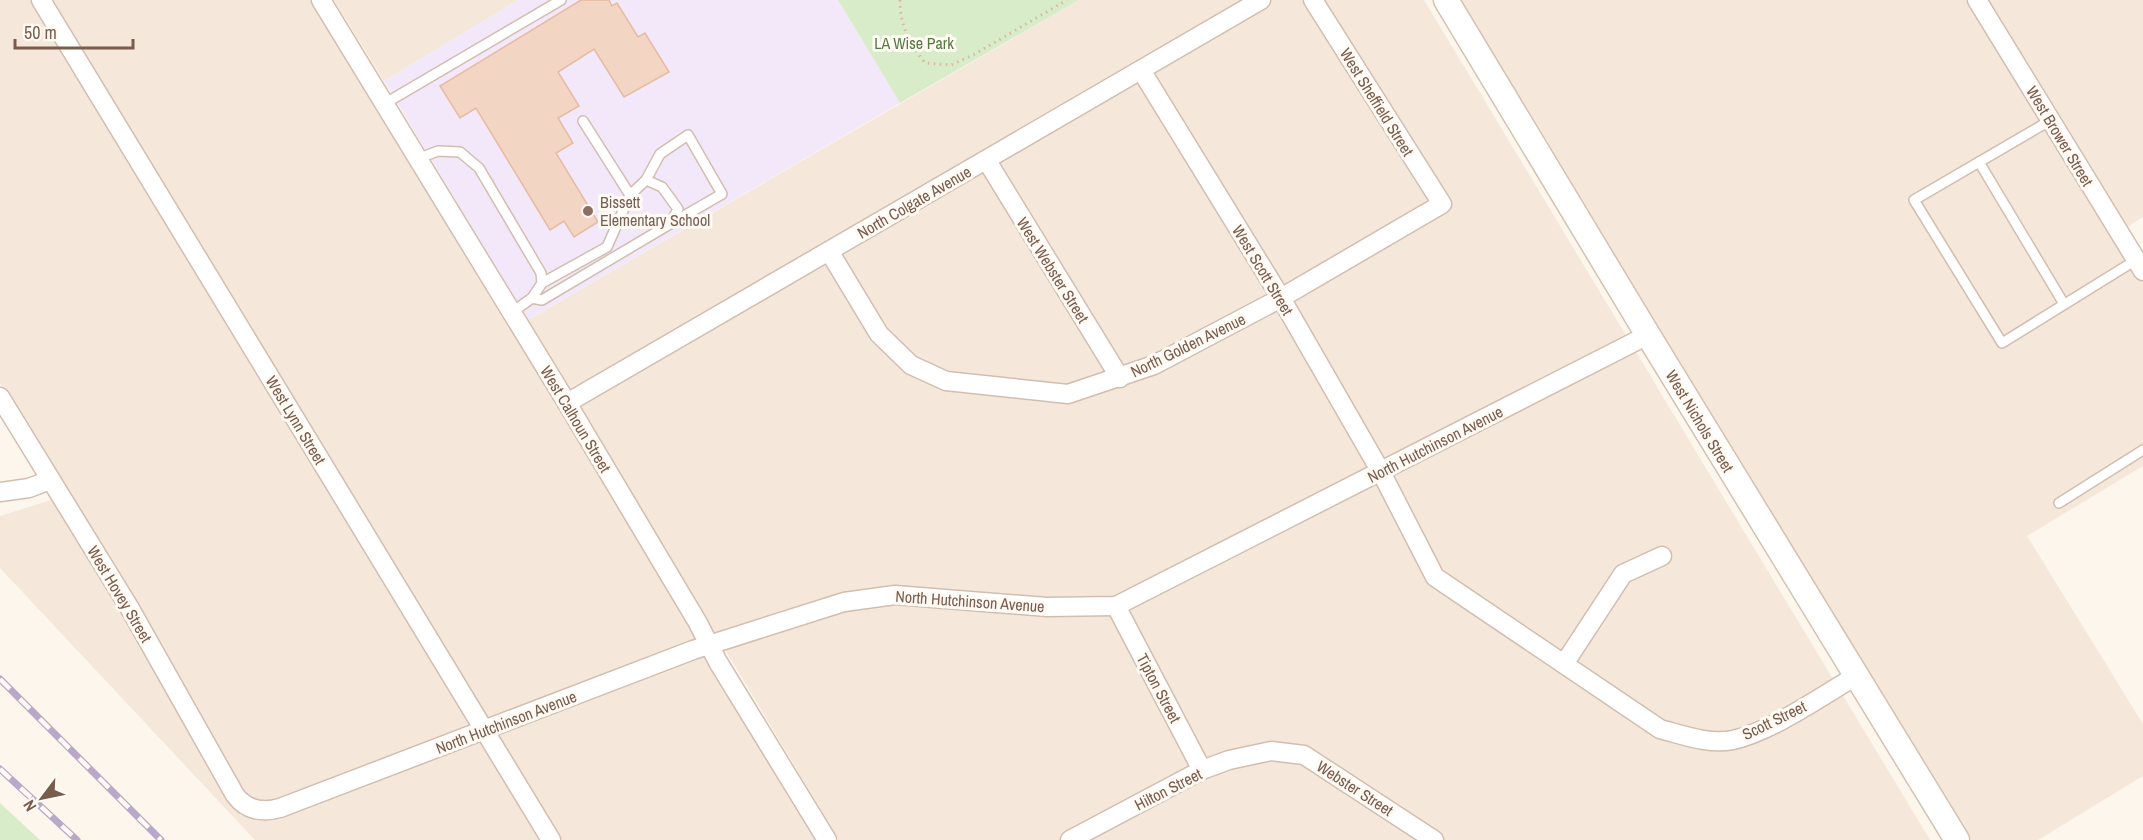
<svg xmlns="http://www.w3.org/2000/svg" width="2143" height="840" font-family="'Archivo Narrow',sans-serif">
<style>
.residential{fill:#f5e8da}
.education{fill:#f3e8fa}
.green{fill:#d8ecc9}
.building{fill:#f3d5c3;stroke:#e6bba3;stroke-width:1.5}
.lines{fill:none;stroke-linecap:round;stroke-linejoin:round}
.lane-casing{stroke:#d1beb0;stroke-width:12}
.street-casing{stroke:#d1beb0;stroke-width:21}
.secondary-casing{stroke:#d6c0b0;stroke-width:27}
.path{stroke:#d9b8a5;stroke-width:3;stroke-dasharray:1.5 4.5;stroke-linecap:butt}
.lane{stroke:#fff;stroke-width:9}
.street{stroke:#fff;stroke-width:18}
.secondary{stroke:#fff;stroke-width:24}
.rail-casing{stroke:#b9a8c9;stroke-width:7}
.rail{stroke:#fffaf3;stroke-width:4.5;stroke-dasharray:14;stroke-linecap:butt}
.education-dot{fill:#8d6e63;stroke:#fffaf3;stroke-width:2}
.labels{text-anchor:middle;stroke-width:6;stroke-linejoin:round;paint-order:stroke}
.park-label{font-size:16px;fill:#537a41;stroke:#fffaf3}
.street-label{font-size:16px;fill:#7a5c4d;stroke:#fffaf3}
.education-label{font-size:16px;fill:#785e54;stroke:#fffaf3;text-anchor:start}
</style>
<rect width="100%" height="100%" fill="#fdf6ec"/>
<g class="residential">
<polygon points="0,0 313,0 821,840 255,840 0,568 0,516 67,495 0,383"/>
<polygon points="334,0 518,0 384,81"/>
<polygon points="1079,0 1424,0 1930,840 839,840 528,320"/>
<polygon points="1457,0 2143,0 2143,217 2114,235 2143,283 2143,466 2027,536 2143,724 2143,776 2038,840 1968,840"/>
</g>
<polygon class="education" points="518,0 838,0 900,103 528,320 384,81"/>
<g class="green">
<polygon points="838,0 1079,0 900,103"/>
<polygon points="0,803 40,840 0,840"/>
</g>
<polygon class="building" points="581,0 609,0 612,6 617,3 638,37 645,33 669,72 624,97 594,49 558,72 579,106 558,118 573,143 556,153 598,222 574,237 564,221 550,230 476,108 460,118 440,86"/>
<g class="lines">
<g class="lane-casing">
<g id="lane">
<polyline points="384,104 561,0"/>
<polyline points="2051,120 1914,200 2002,343 2136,260"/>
<polyline points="583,121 630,195"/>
<polyline points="417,159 438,151 460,152 479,168 541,273 542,283"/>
<polyline points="1979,162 2064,304"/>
<polyline points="646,180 660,154 688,135 722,194 670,224"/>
<polyline points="511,313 532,298 542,283 607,247 630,195 646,180 662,187 678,209 670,224 542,300 532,298"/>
<polyline points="2059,503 2143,450"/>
</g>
</g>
<g class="street-casing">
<g id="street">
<polyline points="41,0 551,840"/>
<polyline points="321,0 567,403 698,623 718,662 827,840"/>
<polyline points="1977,0 2143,271"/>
<path d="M1141 70 1281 298 1381 472 1435 577 1660 729C1683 735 1709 745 1733 740 1772 731 1820 697 1856 676"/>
<polyline points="987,161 1120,378"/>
<polyline points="829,251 879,334 911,365 946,381 1068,394 1154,365 1281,298 1442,204 1313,0"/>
<path d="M0 397 129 607 235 795C246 810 262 813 280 808L693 650 844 602 895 595 1047 607 1116 606 1648 335"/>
<polyline points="567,403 1261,0"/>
<polyline points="0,492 29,488 50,480"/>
<polyline points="1116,606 1202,770"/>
<polyline points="1564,664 1623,574 1662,556"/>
<polyline points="1070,840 1202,770 1229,760 1271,751 1304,755 1434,840"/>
</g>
</g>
<g class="secondary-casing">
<polyline id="secondary" points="1446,0 1648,335 1957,840"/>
</g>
<path class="path" d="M900 0C900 26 909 42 925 63L951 65 975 54 1067 0"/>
<use href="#lane" class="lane"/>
<use href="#street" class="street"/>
<use href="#secondary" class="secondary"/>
<g class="rail-casing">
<g id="rail">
<polyline points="0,679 161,840"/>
<polyline points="0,769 77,840"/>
</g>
</g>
<use href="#rail" class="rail"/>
</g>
<circle class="education-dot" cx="588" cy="211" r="6"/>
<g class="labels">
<g class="park-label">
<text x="914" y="49">LA Wise Park</text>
</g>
<g class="street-label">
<text transform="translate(1377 102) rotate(58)" y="6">West Sheffield Street</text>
<text transform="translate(2060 136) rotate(59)" y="6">West Brower Street</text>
<text transform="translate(914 202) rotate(-30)" y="6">North Colgate Avenue</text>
<text transform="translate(1053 270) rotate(58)" y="6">West Webster Street</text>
<text transform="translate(1263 270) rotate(59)" y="6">West Scott Street</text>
<text transform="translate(1188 345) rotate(-26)" y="6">North Golden Avenue</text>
<text transform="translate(576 419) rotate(59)" y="6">West Calhoun Street</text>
<text transform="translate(296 420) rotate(59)" y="6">West Lynn Street</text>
<text transform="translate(1700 421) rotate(59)" y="6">West Nichols Street</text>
<text transform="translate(1435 444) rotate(-27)" y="6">North Hutchinson Avenue</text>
<text transform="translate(120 594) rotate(59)" y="6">West Hovey Street</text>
<text transform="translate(970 601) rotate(4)" y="6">North Hutchinson Avenue</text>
<text transform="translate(1159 688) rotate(62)" y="6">Tipton Street</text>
<text transform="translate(1774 720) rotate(-26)" y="6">Scott Street</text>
<text transform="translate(506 722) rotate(-21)" y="6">North Hutchinson Avenue</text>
<text transform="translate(1355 788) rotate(33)" y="6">Webster Street</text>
<text transform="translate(1168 789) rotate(-27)" y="6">Hilton Street</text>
</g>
<g class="education-label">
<text x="600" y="208">Bissett<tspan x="600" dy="18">Elementary School</tspan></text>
</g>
</g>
<g transform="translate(42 798) rotate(238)" stroke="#fffaf3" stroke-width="4.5" paint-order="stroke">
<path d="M0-4.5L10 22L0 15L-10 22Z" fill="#7a5c4d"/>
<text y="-9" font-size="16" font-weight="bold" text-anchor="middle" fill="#7a5c4d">N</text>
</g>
<path d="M15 39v9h118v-9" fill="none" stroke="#7a5c4d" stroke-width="3"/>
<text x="24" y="39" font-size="18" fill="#7a5c4d" stroke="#fffaf3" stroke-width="4.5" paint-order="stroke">50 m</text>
</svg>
